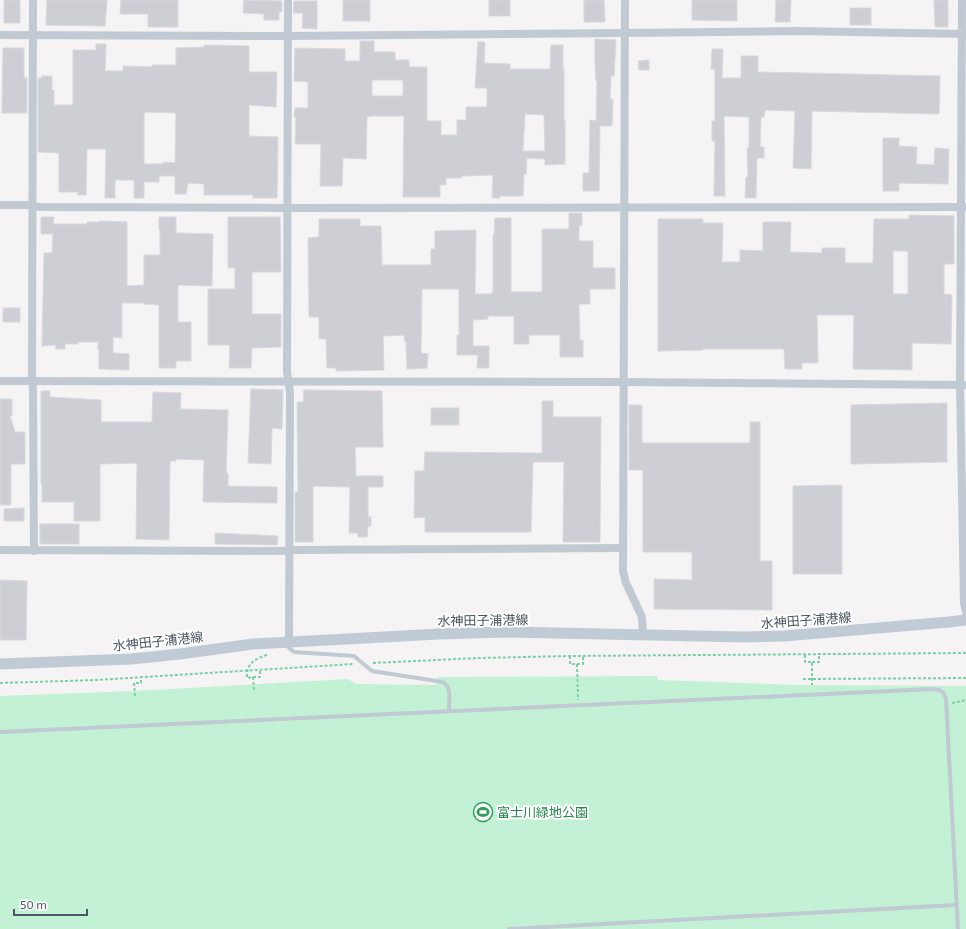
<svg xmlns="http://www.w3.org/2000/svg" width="966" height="929" font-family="'Exo 2','Noto Sans JP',sans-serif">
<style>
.green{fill:#c3f1d5}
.building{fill:#cdcfd5;stroke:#d7d9de;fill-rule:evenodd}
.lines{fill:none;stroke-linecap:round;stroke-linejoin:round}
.path{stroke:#7ad0a6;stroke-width:2;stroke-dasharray:3 2;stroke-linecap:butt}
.service{stroke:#c1cad2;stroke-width:4}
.minor{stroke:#c1cad2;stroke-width:8}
.secondary{stroke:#c1cbd6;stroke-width:11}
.labels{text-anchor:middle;stroke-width:4;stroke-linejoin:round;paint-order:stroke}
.street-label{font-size:13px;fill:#4a5661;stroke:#fff}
.leisure-label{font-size:13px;fill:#27864d;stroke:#fff;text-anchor:start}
</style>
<rect width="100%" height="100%" fill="#f5f3f3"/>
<polygon class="green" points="657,676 658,680 795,685 966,686 966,929 0,929 0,696 135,691 348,679 356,684 436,685 437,677"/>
<g class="building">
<rect x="4" y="0" width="16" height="23"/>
<polygon points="47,0 107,0 105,26 46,25"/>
<polygon points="121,0 178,0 178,27 148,27 148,14 120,14"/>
<polygon points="244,0 282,1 282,12 279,12 279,20 264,20 264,14 243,13"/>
<rect x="343" y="0" width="27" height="21"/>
<rect x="489" y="0" width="21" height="16"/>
<polygon points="584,0 604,0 605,22 584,22"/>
<polygon points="692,0 737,0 737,21 692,20"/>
<polygon points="776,0 791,0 790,22 775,22"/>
<polygon points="934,0 948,0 948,27 935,27"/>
<polygon points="294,1 317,1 317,29 302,28 303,13 293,13"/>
<rect x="850" y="8" width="21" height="17"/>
<polygon points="595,39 616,40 614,76 611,76 610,99 613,99 612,126 600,126 599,191 583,191 583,173 589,173 590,120 596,121 597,81 596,81 595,65"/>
<path d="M360 41H374V52H395V60H409V67H427V121H441V135H457V120H466V107H487V88H475L478 42H485L484 63 510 64V69H550L551 45H563V69H564V120H565V164L545 165V159L527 158 526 174H524L523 196H500V198H492L493 175 462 176V178H446V185H440V197H403L404 116H372L367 117 366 159 343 158 342 186H320L321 144H295L296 117H294L295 108H308V82L294 81 295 48 345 49V61H360ZM372 80H403V96H372ZM525 114 544 115 545 151H523Z"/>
<path d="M96 44H106L105 71H123V66L152 67V65H176V48L204 47V45L249 46V72H277L276 107 249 105V136L278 137 277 198H253V195H204V184L188 183 186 194H175V176H159V182H144V198H134V180H115V198H105L106 149H87L86 195H78V192H59V153L38 152V78H42V76H52V90H54V105H73V50H96ZM145 112 176 113 175 163 164 162 163 164H144V114H145Z"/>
<polygon points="3,48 24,48 24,78 27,78 27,113 2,113"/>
<polygon points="712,49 723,49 722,78 741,78 741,56 758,56 758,72 940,76 939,114 812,111 811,169 793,168 795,111 765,110 764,117 761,117 760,147 764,147 764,158 757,158 756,198 745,198 746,177 748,177 747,148 749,148 749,117 724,116 725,196 714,196 715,141 712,141 712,121 715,121 715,69 711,69"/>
<polygon points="649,60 649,70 639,70 638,61"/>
<polygon points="883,138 899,138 899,146 917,147 916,164 934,165 935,148 949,149 948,184 899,183 899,191 883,191"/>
<polygon points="569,213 582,213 582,225 579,226 579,241 593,241 593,268 615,268 615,289 590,289 590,304 579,304 580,341 583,340 583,357 560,357 560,335 529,335 529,344 514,344 514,316 488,316 488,319 473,320 473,346 489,346 489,368 477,368 478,355 457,355 457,335 459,335 459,289 422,289 421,353 428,354 427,368 407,369 406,342 405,342 404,335 383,336 384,370 336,371 336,368 327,368 326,339 319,339 319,317 309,317 308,238 319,237 319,219 360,219 360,226 381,226 382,265 431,265 431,249 435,249 435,231 476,230 475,294 492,294 492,292 493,292 493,235 494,235 495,218 511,218 511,292 542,292 542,229 569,229"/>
<path d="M909 215 954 216V264H944V294L952 295 951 344 912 343V370L853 369 854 315H817L818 363H802V369H785L784 349H703V350L658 351V219H703V223H723L722 262H740V250L763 251V222H791L790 252 822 253V248H845V263H873L874 219H909ZM893 251H908V294H893Z"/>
<polygon points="41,217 54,217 53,224 87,224 87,222 99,222 99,221 127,222 127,286 144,285 144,255 160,255 160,230 159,230 159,217 176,217 176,233 213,234 212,286 178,285 178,322 191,322 191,361 176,361 176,368 159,368 159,305 144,304 144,303 122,303 122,338 113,337 113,353 129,354 129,370 99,369 99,350 98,350 98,342 78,342 78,344 65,344 65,349 56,349 55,345 42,346 44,253 52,253 53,234 41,234"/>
<polygon points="228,217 280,217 281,272 252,272 252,314 281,314 281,347 252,348 251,368 229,368 230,345 208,345 208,289 235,289 235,268 228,268"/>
<rect x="3" y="308" width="17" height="14"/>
<polygon points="251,389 283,390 282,429 272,428 271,464 248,463"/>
<polygon points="304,390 382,391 383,447 355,447 356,476 383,476 383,487 368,487 368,517 371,517 371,526 368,526 367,537 358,537 358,533 349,533 350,487 313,486 313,542 295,542 295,492 298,492 297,402 303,402"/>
<polygon points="41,391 50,391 50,397 101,400 101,422 152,422 153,392 181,393 180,409 228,410 226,473 228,473 228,486 277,487 277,503 203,502 204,460 176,459 176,461 170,461 169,540 136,539 137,463 100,464 100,521 74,521 74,502 42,502 42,484 41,484"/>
<polygon points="0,399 12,399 12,416 10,416 15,432 25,432 25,464 11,464 11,505 0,505"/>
<polygon points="542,401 553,401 553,417 601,417 600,542 563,542 564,462 533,462 531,532 425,532 425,517 414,518 415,471 424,471 425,452 542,453"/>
<polygon points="947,403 947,462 851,464 851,405"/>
<polygon points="629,405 642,405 642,443 750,443 750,422 760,422 760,561 772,561 772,610 654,609 654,579 692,580 692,552 643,552 643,470 629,470"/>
<rect x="431" y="408" width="28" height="17"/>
<polygon points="842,485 842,574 793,574 793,486"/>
<polygon points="24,508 24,521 4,521 4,509"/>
<rect x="40" y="524" width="39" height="20"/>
<polygon points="215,533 278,536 277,545 215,544"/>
<polygon points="0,580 27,581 26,640 0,640"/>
</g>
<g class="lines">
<g class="path">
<polyline points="805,655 805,662 812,662 812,685"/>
<polyline points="570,656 570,664 577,664 578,700"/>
<polyline points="812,662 819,662 819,654"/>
<polyline points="373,663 479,658 570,656 966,653"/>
<polyline points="577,664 583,664 583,656"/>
<polyline points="253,677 260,677 260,669"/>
<polyline points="803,679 966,678"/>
<polyline points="0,683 96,680 353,664"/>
<path d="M254 690 253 677 247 678C246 662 256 659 269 654"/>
<polyline points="135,696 134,683 141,683 141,677"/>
<polyline points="952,703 966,700"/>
</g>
<g class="service">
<path d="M289 642V648L294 652 354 656 372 671 443 682C452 687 449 702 449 711"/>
<path d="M0 732 933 689C941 690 944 691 946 699L958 929"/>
<polyline points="509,929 956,905"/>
</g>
<g class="minor">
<polyline points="33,0 32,373 33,392 34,551"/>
<polyline points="288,0 287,372 290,392 289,642"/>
<polyline points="625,0 623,571 626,583 642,617 643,635"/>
<polyline points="962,0 960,385 964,603 966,612"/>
<polyline points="0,35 288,36 625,33 797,31 966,34"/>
<polyline points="0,205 26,205 40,207 288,208 966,207"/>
<polyline points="0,381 623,382 966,385"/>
<polyline points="0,550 281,551 296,550 623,548"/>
</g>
<polyline class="secondary" points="0,664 131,659 180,654 253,644 439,634 504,632 744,637 784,636 949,622 966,620"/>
</g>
<defs>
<g id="stadium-ring" transform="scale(1)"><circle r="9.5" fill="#fff" stroke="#2e9e5b" stroke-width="1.5"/><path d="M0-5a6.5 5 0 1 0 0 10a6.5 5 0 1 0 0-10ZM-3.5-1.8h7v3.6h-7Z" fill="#2e9e5b"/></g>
</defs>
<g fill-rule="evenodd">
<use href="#stadium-ring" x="483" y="812"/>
</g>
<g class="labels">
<g class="street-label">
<text transform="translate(483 620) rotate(-1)" y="5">水神田子浦港線</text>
<text transform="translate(806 620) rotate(-4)" y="5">水神田子浦港線</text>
<text transform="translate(158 641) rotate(-6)" y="5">水神田子浦港線</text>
</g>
<g class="leisure-label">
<text x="497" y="817">富士川緑地公園</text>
</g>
</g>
<path d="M14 909v6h73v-6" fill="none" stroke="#4a5661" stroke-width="2"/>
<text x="20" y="909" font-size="12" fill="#4a5661" stroke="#ffffff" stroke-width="3" paint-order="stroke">50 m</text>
</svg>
